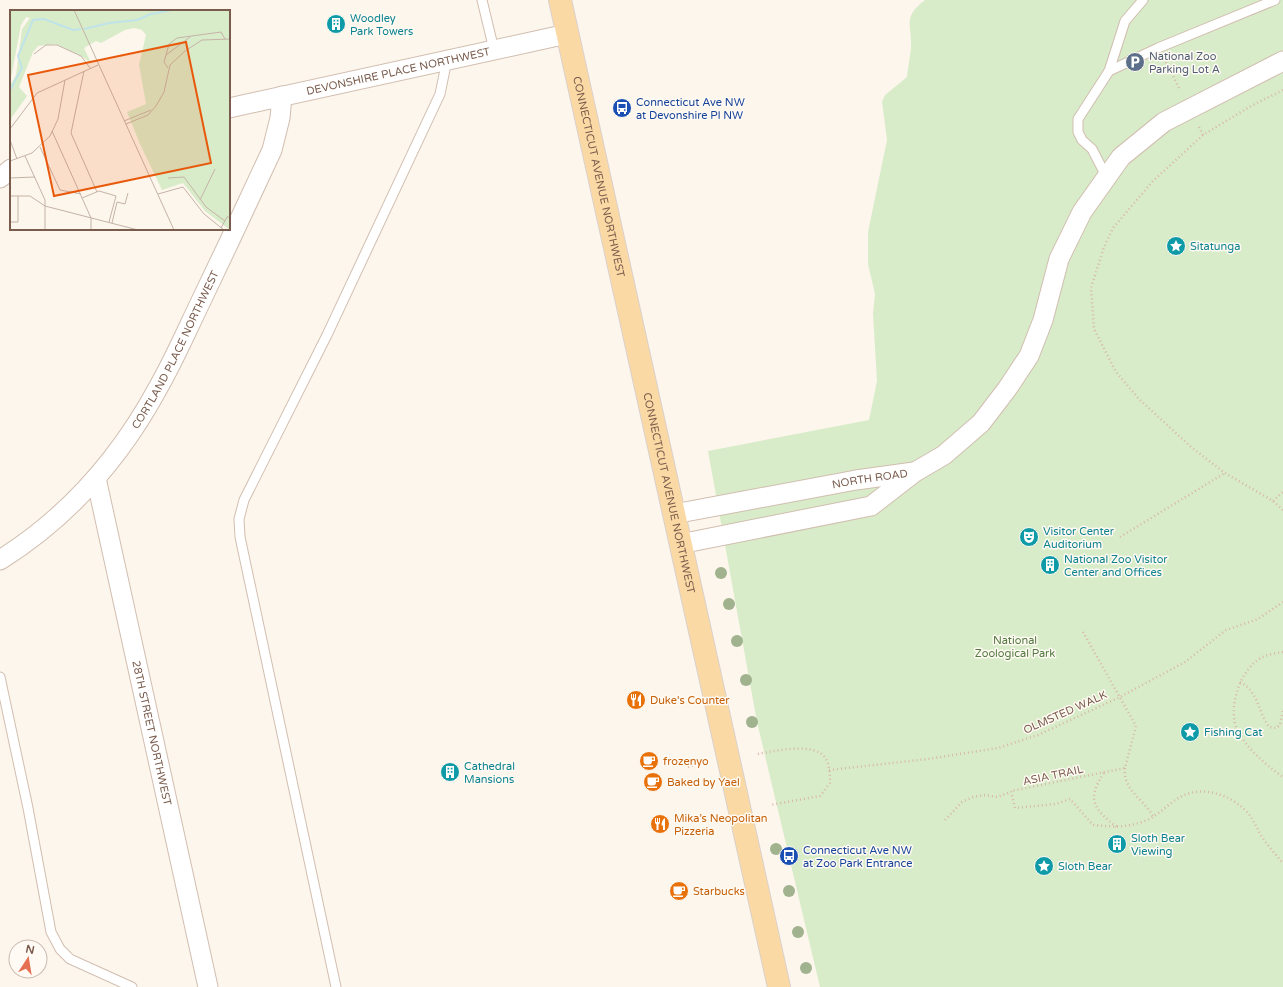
<svg xmlns="http://www.w3.org/2000/svg" width="1283" height="987" font-family="'Varela Round',sans-serif">
<style>
.green{fill:#d8ecc9}
.lines{fill:none;stroke-linecap:round;stroke-linejoin:round}
.lane-casing{stroke:#d1beb0;stroke-width:11}
.street-casing{stroke:#d1beb0;stroke-width:21}
.primary-casing{stroke:#dad1cd;stroke-width:24}
.path{stroke:#d9b8a5;stroke-width:2.5;stroke-dasharray:1 3;stroke-linecap:butt}
.lane{stroke:#fff;stroke-width:9}
.street{stroke:#fff;stroke-width:19}
.primary{stroke:#fbd9a5;stroke-width:22}
.tree{fill:#a0b28e}
.labels{text-anchor:middle;stroke-width:3;stroke-linejoin:round;paint-order:stroke}
.culture-label{font-size:11px;fill:#0d838f;stroke:#fffaf3;text-anchor:start}
.service-label{font-size:11px;fill:#4e5e75;stroke:#fffaf3;text-anchor:start}
.street-label{font-size:11px;fill:#7a5c4d;stroke:#fffaf3}
.transit-label{font-size:11px;fill:#164399;stroke:#fffaf3;text-anchor:start}
.park-label{font-size:11px;fill:#537a41;stroke:#fffaf3}
.food-label{font-size:11px;fill:#c56008;stroke:#fffaf3;text-anchor:start}
.inset-river{fill:none;stroke:#bfe3e8;stroke-width:2}
.inset-road{fill:none;stroke:#c5b3a7;stroke-width:1}
.view{fill:#e8590c;fill-opacity:0.15;stroke:#e8590c;stroke-width:2}
.inset-edge{fill:none;stroke:#7a5c4d;stroke-width:2}
</style>
<rect width="100%" height="100%" fill="#fdf6ec"/>
<path class="green" d="M925 0H1283V987H820L757 722 708 451 869 420 877 381 873 314 875 294 868 264V232L887 140 882 102 885 95 907 77C908 67 910 58 911 48 912 23 902 18 925 0Z"/>
<g class="lines">
<g class="lane-casing">
<g id="lane">
<polyline points="482,0 494,50"/>
<polyline points="1109,71 1125,21 1143,0"/>
<polyline points="1106,176 1092,149 1082,140 1078,132 1078,119 1109,71 1158,48 1275,0"/>
<polyline points="0,677 28,808 51,932 60,949 70,959 132,987"/>
<polyline points="336,987 240,537 239,519 244,500 327,335 440,94 447,60"/>
</g>
</g>
<g class="street-casing">
<g id="street">
<path id="s1" d="M229 108 567 34"/>
<polyline points="0,178 11,169"/>
<path id="s2" d="M96 478 208 987"/>
<path id="s3" d="M674 514 856 480 914 472"/>
<polyline points="680,544 871,506 915,472 944,455 981,423 1007,389 1029,356 1043,320 1059,259 1082,212 1121,157 1164,122 1283,61"/>
<path id="s4" d="M0 560C67 518 120 458 158 388 174 360 187 330 201 301 225 251 249 200 272 150L280 118 282 96"/>
</g>
</g>
<g class="primary-casing">
<g id="primary">
<path id="s5" d="M560 0 779 987"/>
</g>
</g>
<g class="path">
<polyline points="1166,62 1180,90"/>
<polyline points="1283,90 1251,106 1203,135 1153,181 1113,228 1104,247 1091,288 1094,329 1116,372 1139,399 1191,447 1225,473 1273,501 1283,510"/>
<polyline points="1199,127 1203,135"/>
<polyline points="1273,501 1283,492"/>
<polyline points="1120,537 1225,473"/>
<path d="M1083 632 1136 726 1125 768 1011 791 1015 808 1056 804 1070 799 1093 825C1112 827 1129 828 1147 820 1160 814 1170 802 1182 796 1203 786 1228 794 1244 809 1253 817 1256 827 1262 837 1268 846 1276 855 1283 863"/>
<path d="M1283 652C1277 653 1270 654 1265 656 1241 665 1226 709 1238 731 1248 750 1266 765 1283 777"/>
<path d="M1240 682C1259 692 1257 710 1269 727L1276 728 1280 725 1283 711"/>
<path d="M758 754C775 751 816 741 826 759 830 766 830 775 830 783L820 796 770 805"/>
<polyline points="688,767 695,765"/>
<path d="M1125 768C1122 789 1144 800 1153 816"/>
<polyline points="829,770 928,759 998,748 1038,735 1120,697 1185,662 1226,630 1258,619 1283,602"/>
<path d="M1104 773C1086 799 1094 810 1117 827"/>
<polyline points="945,820 962,802 973,797 985,795 997,797 1011,792"/>
</g>
<use href="#lane" class="lane"/>
<use href="#street" class="street"/>
<use href="#primary" class="primary"/>
</g>
<g class="tree">
<circle cx="721" cy="573" r="6"/>
<circle cx="729" cy="604" r="6"/>
<circle cx="737" cy="641" r="6"/>
<circle cx="746" cy="680" r="6"/>
<circle cx="752" cy="722" r="6"/>
<circle cx="776" cy="849" r="6"/>
<circle cx="789" cy="891" r="6"/>
<circle cx="798" cy="932" r="6"/>
<circle cx="806" cy="968" r="6"/>
</g>
<defs>
<g id="building-disc" transform="scale(1)"><circle r="9.5" fill="#0f9aa8" stroke="#fffaf3"/><path d="M-4-6H4V6H1V3H-1V6H-4ZM-2.5-4.3h1.7v1.8h-1.7ZM.8-4.3h1.7v1.8H.8ZM-2.5-1h1.7V.8h-1.7ZM.8-1h1.7V.8H.8Z" fill="#fff"/></g>
<g id="parking-disc" transform="scale(1)"><circle r="9.5" fill="#5c6f8a" stroke="#fffaf3"/><path d="M-3.5-5.5H1a3.5 3.5 0 0 1 0 7H-1V5.5H-3.5ZM-1-3.4V-.6H.8a1.4 1.4 0 0 0 0-2.8Z" fill="#fff"/></g>
<g id="bus-disc" transform="scale(1)"><circle r="9.5" fill="#1a4fb4" stroke="#fffaf3"/><path d="M-5-6H5V4H4V6H2V4H-2V6H-4V4H-5ZM-3.5-4V0h7V-4ZM-3.5 1.2v1.5H-2V1.2ZM2 1.2v1.5H3.5V1.2Z" fill="#fff"/></g>
<g id="sight-disc" transform="scale(1)"><circle r="9.5" fill="#0f9aa8" stroke="#fffaf3"/><path d="M0-6L1.8-2.2L6-1.7L2.9 1.2L3.7 5.4L0 3.3L-3.7 5.4L-2.9 1.2L-6-1.7L-1.8-2.2Z" fill="#fff"/></g>
<g id="theatre-disc" transform="scale(1)"><circle r="9.5" fill="#0f9aa8" stroke="#fffaf3"/><path d="M-5-5.5Q0-4 5-5.5V0Q5 5 0 6Q-5 5-5 0ZM-3.3-2.5H-1v1.5H-3.3ZM1-2.5H3.3v1.5H1ZM-2.8 1Q0 5.5 2.8 1Z" fill="#fff"/></g>
<g id="restaurant-disc" transform="scale(1)"><circle r="9.5" fill="#e8710a" stroke="#fffaf3"/><path d="M-5-6h1v4h1v-4h1v4h1v-4h1v5L-1.5 .5V6h-2V.5L-5-1ZM5-6V6H3V1.5H1.5Q1.5-4 5-6Z" fill="#fff"/></g>
<g id="cafe-disc" transform="scale(1)"><circle r="9.5" fill="#e8710a" stroke="#fffaf3"/><path d="M-5.5-4.5H6V0H3Q3 3.5 0 3.5H-2.5Q-5.5 3.5-5.5 0ZM3-3.2v2h1.7v-2ZM-6 4.5H4V6H-6Z" fill="#fff"/></g>
</defs>
<g fill-rule="evenodd">
<use href="#building-disc" x="336" y="24"/>
<use href="#parking-disc" x="1135" y="62"/>
<use href="#bus-disc" x="622" y="108"/>
<use href="#sight-disc" x="1176" y="246"/>
<use href="#theatre-disc" x="1029" y="537"/>
<use href="#building-disc" x="1050" y="565"/>
<use href="#restaurant-disc" x="636" y="700"/>
<use href="#sight-disc" x="1190" y="732"/>
<use href="#cafe-disc" x="649" y="761"/>
<use href="#building-disc" x="450" y="772"/>
<use href="#cafe-disc" x="653" y="782"/>
<use href="#restaurant-disc" x="660" y="824"/>
<use href="#building-disc" x="1117" y="844"/>
<use href="#bus-disc" x="789" y="856"/>
<use href="#sight-disc" x="1044" y="866"/>
<use href="#cafe-disc" x="679" y="891"/>
</g>
<g class="labels">
<g class="culture-label">
<text x="350" y="22">Woodley<tspan x="350" dy="13">Park Towers</tspan></text>
<text x="1190" y="250">Sitatunga</text>
<text x="1043" y="535">Visitor Center<tspan x="1043" dy="13">Auditorium</tspan></text>
<text x="1064" y="563">National Zoo Visitor<tspan x="1064" dy="13">Center and Offices</tspan></text>
<text x="1204" y="736">Fishing Cat</text>
<text x="464" y="770">Cathedral<tspan x="464" dy="13">Mansions</tspan></text>
<text x="1131" y="842">Sloth Bear<tspan x="1131" dy="13">Viewing</tspan></text>
<text x="1058" y="870">Sloth Bear</text>
</g>
<g class="service-label">
<text x="1149" y="60">National Zoo<tspan x="1149" dy="13">Parking Lot A</tspan></text>
</g>
<g class="street-label">
<text dy="4" stroke="none"><textPath href="#s1" startOffset="173">DEVONSHIRE PLACE NORTHWEST</textPath></text>
<text dy="4" stroke="none"><textPath href="#s5" startOffset="181">CONNECTICUT AVENUE NORTHWEST</textPath></text>
<text dy="4" stroke="none"><textPath href="#s4" startOffset="278">CORTLAND PLACE NORTHWEST</textPath></text>
<text dy="4" stroke="none"><textPath href="#s3" startOffset="199">NORTH ROAD</textPath></text>
<text dy="4" stroke="none"><textPath href="#s5" startOffset="505">CONNECTICUT AVENUE NORTHWEST</textPath></text>
<text transform="translate(1065 712) rotate(-24)" y="4">OLMSTED WALK</text>
<text dy="4" stroke="none"><textPath href="#s2" startOffset="261">28TH STREET NORTHWEST</textPath></text>
<text transform="translate(1053 775) rotate(-12)" y="4">ASIA TRAIL</text>
</g>
<g class="transit-label">
<text x="636" y="106">Connecticut Ave NW<tspan x="636" dy="13">at Devonshire Pl NW</tspan></text>
<text x="803" y="854">Connecticut Ave NW<tspan x="803" dy="13">at Zoo Park Entrance</tspan></text>
</g>
<g class="park-label">
<text x="1015" y="644">National<tspan x="1015" dy="13">Zoological Park</tspan></text>
</g>
<g class="food-label">
<text x="650" y="704">Duke's Counter</text>
<text x="663" y="765">frozenyo</text>
<text x="667" y="786">Baked by Yael</text>
<text x="674" y="822">Mika’s Neopolitan<tspan x="674" dy="13">Pizzeria</tspan></text>
<text x="693" y="895">Starbucks</text>
</g>
</g>
<g transform="translate(10 10)">
<rect width="220" height="220" fill="#fdf6ec"/>
<path d="M0 0H220V220L195 201 173 173 152 180 130 134 117 102 136 94 129 55 136 25 132 20 124 18 115 20 91 33 86 31 74 38 81 53 70 45 45 34 28 36 23 42 9 77 17 86 2 107 0 116V76L6 65 12 19 20 8 16 7 11 15 0 73Z" fill="#d8ecc9"/>
<path class="inset-river" d="M74 19 99 13 127 10 141 4 162 0M0 80 12 58 8 46 23 10 34 9 63 20 71 19"/>
<path class="inset-road" d="M64 0 164 220M24 44 36 35H47L71 46 80 58M156 45 159 34 167 28 211 22 215 29M158 58 154 52 156 45 180 27M74 61 61 123 87 182M114 111 141 100M116 114 138 105 146 96 154 82 160 55 175 41 192 30 220 29M0 119 27 83 88 55M42 121 81 208V220M0 130 7 149M30 137 50 180 71 184M15 146 35 190V220M0 151 22 143 40 126 48 109 55 70M0 168 25 167M158 168 174 167 196 197 215 211M148 184 173 177 194 204 214 220M0 186H20L35 196 128 220M72 188 89 181 106 186 99 212M190 190 205 159M0 212H8V186M102 213 107 192 115 194 118 183M211 218 217 207H220"/>
<path class="view" d="M176 32 201 153 44 186 18 65Z"/>
<rect width="220" height="220" class="inset-edge"/>
</g>
<g transform="translate(28 959) rotate(12)"><circle r="19" fill="#fffaf3" stroke="#cabbb1"/>
<path d="M0-3L7 15L0 10L-7 15Z" fill="#e76f51"/>
<text y="-6" font-size="11" font-weight="bold" text-anchor="middle" fill="#7a5c4d">N</text>
</g>
</svg>
